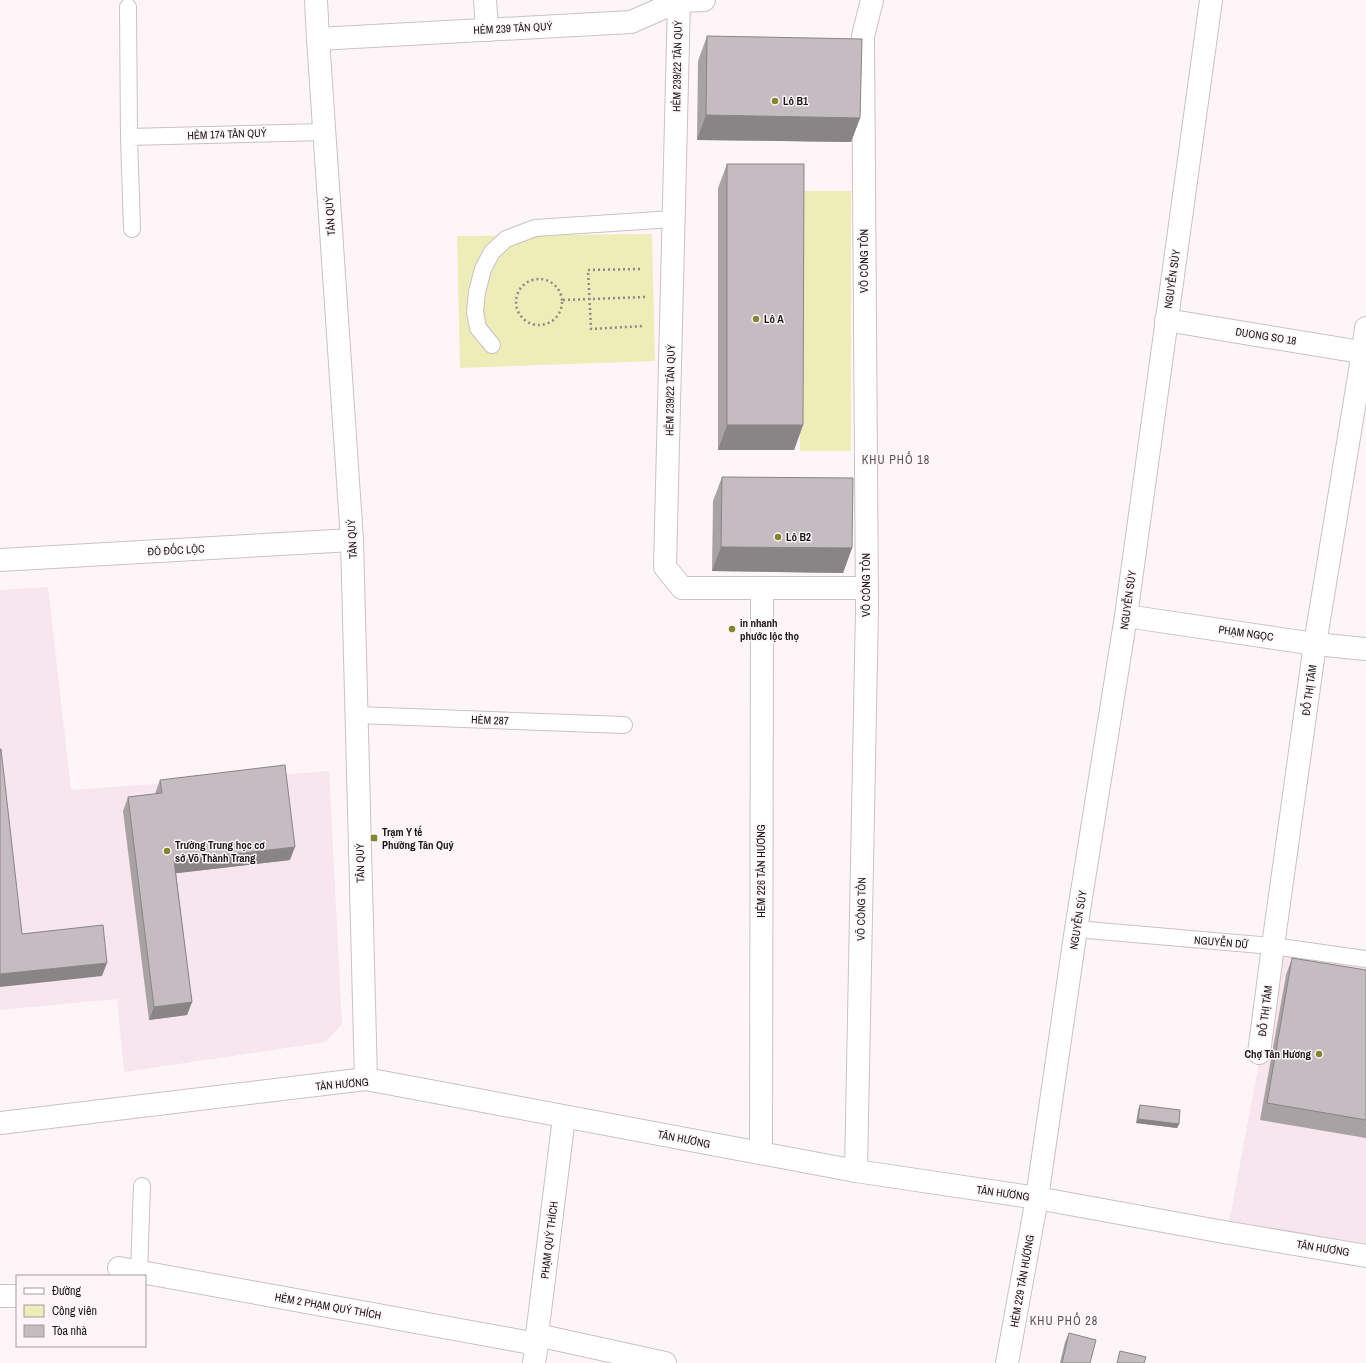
<svg xmlns="http://www.w3.org/2000/svg" width="1366" height="1363" font-family="'Archivo Narrow',sans-serif">
<style>
.built{fill:#f7e6ee}
.green{fill:#ecedb7}
.lines{fill:none;stroke-linecap:round;stroke-linejoin:round}
.lane-casing{stroke:#cac1c5;stroke-width:18}
.street-casing{stroke:#cac1c5;stroke-width:24}
.secondary-casing{stroke:#cac1c5;stroke-width:24}
.path{stroke:#8f898b;stroke-width:2.5;stroke-dasharray:2 3;stroke-linecap:butt}
.lane{stroke:#fff;stroke-width:16}
.street{stroke:#fff;stroke-width:22}
.secondary{stroke:#fff;stroke-width:22}
.wall{fill:#a9a2a5}
.shaded-wall{fill:#898486}
.building{fill:#c4bcc0;stroke:#898486}
.poi-dot{fill:#86842e;stroke:#fef5f9;stroke-width:1.5}
.labels{text-anchor:middle;stroke-width:3;stroke-linejoin:round;paint-order:stroke}
.street-label{font-size:11px;fill:#181516;stroke:#fef5f9}
.poi-label{font-size:11px;font-weight:bold;fill:#181516;stroke:#fef5f9;text-anchor:start}
.neighbourhood-label{font-size:12px;letter-spacing:1px;fill:#5a5356;stroke:#fef5f9}
</style>
<rect width="100%" height="100%" fill="#fef5f9"/>
<g class="built">
<polygon points="48,587 71,790 329,771 342,1024 326,1042 124,1072 117,999 0,1010 0,590"/>
<polygon points="1281,945 1366,960 1366,1243 1229,1223"/>
</g>
<g class="green">
<rect x="800" y="191" width="51" height="260"/>
<polygon points="652,234 655,361 460,368 457,236"/>
</g>
<g class="lines">
<g class="lane-casing">
<g id="lane">
<polyline points="128,7 129,137"/>
<polyline points="132,229 129,137 325,132"/>
<polyline points="492,345 478,328 475,312 477,292 483,269 492,252 506,239 535,228 673,219"/>
<polyline points="357,715 624,725"/>
<polyline points="1076,929 1273,946 1366,959"/>
<polyline points="139,1271 142,1186"/>
</g>
</g>
<g class="street-casing">
<g id="street">
<polyline points="485,0 487,30"/>
<polyline points="679,0 665,567 682,588 866,588"/>
<polyline points="318,39 631,22 679,1 704,0"/>
<polyline points="1166,320 1366,353"/>
<polyline points="0,560 352,540"/>
<polyline points="1126,616 1315,644 1366,649"/>
<polyline points="1259,1053 1273,946 1315,644 1363,352 1366,328"/>
<polyline points="761,1153 762,588"/>
<polyline points="856,1171 867,609 863,36 872,0"/>
<polyline points="119,1268 537,1344"/>
<polyline points="0,1296 17,1296"/>
<polyline points="537,1335 665,1363"/>
<polyline points="534,1363 537,1344 537,1335 564,1117"/>
<polyline points="1007,1363 1037,1198 1076,929 1126,616 1211,0"/>
</g>
</g>
<g class="secondary-casing">
<g id="secondary">
<polyline points="316,0 318,39 352,540 366,1079"/>
<polyline points="0,1123 366,1079 856,1171 1037,1198 1218,1231 1366,1256"/>
</g>
</g>
<g class="path">
<polyline points="640,269 588,270 591,329 644,326"/>
<circle cx="539" cy="302" r="23"/>
<polyline points="563,300 646,297"/>
</g>
<use href="#lane" class="lane"/>
<use href="#street" class="street"/>
<use href="#secondary" class="secondary"/>
</g>
<g class="wall">
<polygon points="707,36 860,118 851,142 697,140 698,61"/>
<polygon points="727,164 803,425 794,450 718,450 718,188"/>
<polygon points="722,477 852,548 843,573 712,571 713,501"/>
<polygon points="160,780 290,860 176,873 192,1002 187,1015 149,1020 123,811 128,797 155,794"/>
<polygon points="1292,958 1366,970 1366,1138 1260,1120 1286,975"/>
<polygon points="1140,1105 1179,1124 1177,1128 1136,1123 1138,1110"/>
<polygon points="1069,1333 1090,1363 1060,1363 1065,1342"/>
</g>
<g class="shaded-wall">
<polygon points="706,115 860,118 851,142 697,140"/>
<polygon points="727,425 803,425 794,450 718,450"/>
<polygon points="721,547 852,548 843,573 712,571"/>
<polygon points="295,847 290,860 170,874 174,861"/>
<polygon points="107,963 102,976 0,987 0,974"/>
<polygon points="192,1002 187,1015 149,1020 154,1007"/>
<polygon points="1138,1119 1179,1124 1177,1128 1136,1123"/>
</g>
<g class="building">
<polygon points="707,36 862,39 860,118 706,115"/>
<polygon points="727,164 804,164 803,425 727,425"/>
<polygon points="722,477 853,478 852,548 721,547"/>
<polygon points="0,749 1,749 22,934 103,925 107,963 0,974"/>
<polygon points="285,765 295,847 174,861 192,1002 154,1007 128,797 162,793 160,780"/>
<polygon points="1292,958 1366,970 1366,1120 1267,1103"/>
<polygon points="1140,1105 1180,1110 1179,1124 1138,1119"/>
<polygon points="1069,1333 1096,1340 1090,1363 1062,1363"/>
<polygon points="1120,1351 1146,1357 1144,1363 1117,1363"/>
</g>
<g class="poi-dot">
<circle cx="775" cy="101" r="4"/>
<circle cx="756" cy="319" r="4"/>
<circle cx="778" cy="537" r="4"/>
<circle cx="732" cy="629" r="4"/>
<rect x="370" y="834" width="8" height="8" rx="2"/>
<circle cx="167" cy="851" r="4"/>
<circle cx="1319" cy="1054" r="4"/>
</g>
<g class="labels">
<g class="street-label">
<text transform="translate(513 28) rotate(-3)" y="4">HẺM 239 TÂN QUÝ</text>
<text transform="translate(677 66) rotate(-89)" y="4">HẺM 239/22 TÂN QUÝ</text>
<text transform="translate(227 134) rotate(-2)" y="4">HẺM 174 TÂN QUÝ</text>
<text transform="translate(330 216) rotate(-94)" y="4">TÂN QUÝ</text>
<text transform="translate(864 261) rotate(-90)" y="4">VÕ CÔNG TỒN</text>
<text transform="translate(1172 279) rotate(-82)" y="4">NGUYỄN SÚY</text>
<text transform="translate(1266 336) rotate(9)" y="4">DUONG SO 18</text>
<text transform="translate(670 390) rotate(-89)" y="4">HẺM 239/22 TÂN QUÝ</text>
<text transform="translate(352 539) rotate(-93)" y="4">TÂN QUÝ</text>
<text transform="translate(176 550) rotate(-3)" y="4">ĐÔ ĐỐC LỘC</text>
<text transform="translate(866 585) rotate(-90)" y="4">VÕ CÔNG TỒN</text>
<text transform="translate(1128 600) rotate(-82)" y="4">NGUYỄN SÚY</text>
<text transform="translate(1246 633) rotate(8)" y="4">PHẠM NGỌC</text>
<text transform="translate(1309 690) rotate(-82)" y="4">ĐỖ THỊ TÂM</text>
<text transform="translate(490 720) rotate(2)" y="4">HÈM 287</text>
<text transform="translate(360 863) rotate(-91)" y="4">TÂN QUÝ</text>
<text transform="translate(761 871) rotate(-90)" y="4">HẺM 226 TÂN HƯƠNG</text>
<text transform="translate(861 909) rotate(-89)" y="4">VÕ CÔNG TỒN</text>
<text transform="translate(1078 920) rotate(-81)" y="4">NGUYỄN SÚY</text>
<text transform="translate(1221 942) rotate(5)" y="4">NGUYỄN DỮ</text>
<text transform="translate(1265 1011) rotate(-83)" y="4">ĐỖ THỊ TÂM</text>
<text transform="translate(342 1084) rotate(-5)" y="4">TÂN HƯƠNG</text>
<text transform="translate(684 1139) rotate(11)" y="4">TÂN HƯƠNG</text>
<text transform="translate(1003 1193) rotate(8)" y="4">TÂN HƯƠNG</text>
<text transform="translate(549 1240) rotate(-83)" y="4">PHẠM QUÝ THÍCH</text>
<text transform="translate(1323 1248) rotate(9)" y="4">TÂN HƯƠNG</text>
<text transform="translate(1022 1281) rotate(-80)" y="4">HẺM 229 TÂN HƯƠNG</text>
<text transform="translate(328 1306) rotate(10)" y="4">HẺM 2 PHẠM QUÝ THÍCH</text>
</g>
<g class="poi-label">
<text x="783" y="105">Lô B1</text>
<text x="764" y="323">Lô A</text>
<text x="786" y="541">Lô B2</text>
<text x="740" y="627">in nhanh<tspan x="740" dy="13">phước lộc thọ</tspan></text>
<text x="382" y="836">Trạm Y tế<tspan x="382" dy="13">Phường Tân Quý</tspan></text>
<text x="175" y="849">Trường Trung học cơ<tspan x="175" dy="13">sở Võ Thành Trang</tspan></text>
<text x="1311" y="1058" text-anchor="end">Chợ Tân Hương</text>
</g>
<g class="neighbourhood-label">
<text x="896" y="464">KHU PHỐ 18</text>
<text x="1064" y="1325">KHU PHỐ 28</text>
</g>
</g>
<rect x="16" y="1275" width="130" height="72" fill="#fef5f9" stroke="#a29b9e"/>
<rect x="24" y="1288" width="20" height="6" fill="#ffffff" stroke="#a29b9e"/>
<text x="52" y="1295" font-size="12" fill="#181516">Đường</text>
<rect x="24" y="1305" width="20" height="12" fill="#ecedb7" stroke="#a29b9e"/>
<text x="52" y="1315" font-size="12" fill="#181516">Công viên</text>
<rect x="24" y="1325" width="20" height="12" fill="#c4bcc0" stroke="#a29b9e"/>
<text x="52" y="1335" font-size="12" fill="#181516">Tòa nhà</text>
</svg>
